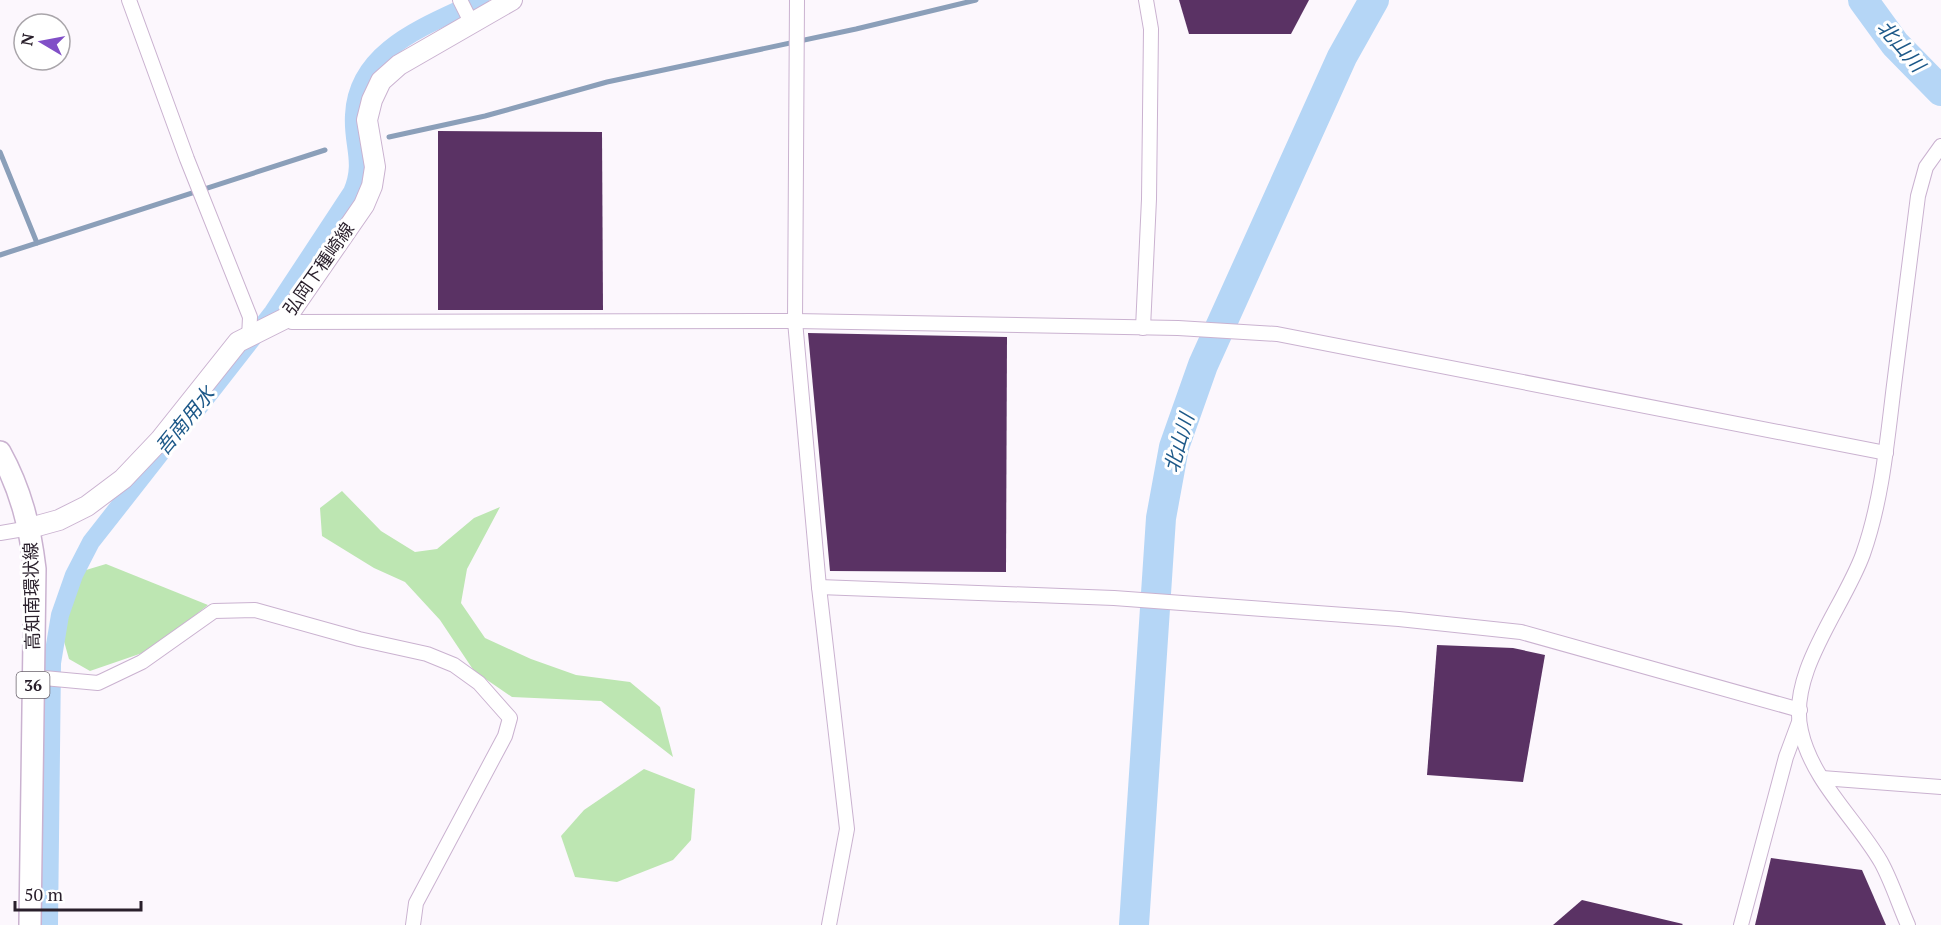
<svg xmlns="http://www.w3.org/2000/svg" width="1941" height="925" font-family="'PT Serif','Noto Sans JP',serif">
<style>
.green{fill:#bde6b2}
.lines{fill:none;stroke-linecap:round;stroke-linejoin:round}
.stream{stroke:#8b9fb9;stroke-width:5}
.canal{stroke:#b5d6f6;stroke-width:18}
.river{stroke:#b5d6f6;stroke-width:30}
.building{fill:#5a3264}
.street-casing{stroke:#cab2d0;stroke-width:16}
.secondary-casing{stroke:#cab2d0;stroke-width:22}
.primary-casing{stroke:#cab2d0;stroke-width:24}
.street{stroke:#fff;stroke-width:14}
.secondary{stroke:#fff;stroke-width:20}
.primary{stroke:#fff;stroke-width:21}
.labels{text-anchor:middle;stroke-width:6;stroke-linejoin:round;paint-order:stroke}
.shield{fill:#fff;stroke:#69626b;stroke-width:1.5}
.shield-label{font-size:16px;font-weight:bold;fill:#291f2b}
.street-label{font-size:18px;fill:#291f2b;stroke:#fff}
.water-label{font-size:20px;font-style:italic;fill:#1d5989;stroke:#fff}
</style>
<rect width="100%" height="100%" fill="#fcf7fd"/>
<g class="green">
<polygon points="342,491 381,531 415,552 437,549 474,518 500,507 467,569 461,603 485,638 531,659 576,675 630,682 660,707 673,757 601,701 512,697 474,671 440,620 405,582 374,568 322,536 320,508"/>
<polygon points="106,564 208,605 151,650 90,671 69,659 58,620 76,573"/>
<polygon points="644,769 695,789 691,840 673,860 617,882 575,877 561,836 584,810"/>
</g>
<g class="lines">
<g class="stream">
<polyline points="389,137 485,116 607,82 856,29 976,0"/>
<polyline points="0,152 37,243"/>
<polyline points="0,255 325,150"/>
</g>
<g class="canal">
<path d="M195 412 273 312 352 192C365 162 352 145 354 115 357 48 429 25 480 0"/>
<polyline points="49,925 52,663 60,615 74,575 91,542 171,440"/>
</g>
<g class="river">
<polyline points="1863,0 1895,44 1941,91"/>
<polyline points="1134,925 1161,518 1174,447 1203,365 1342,57 1374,0"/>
</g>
</g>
<g class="building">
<polygon points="1179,0 1309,0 1291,34 1189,34"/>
<polygon points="438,131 602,132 603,310 438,310"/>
<polygon points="808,333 1007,337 1006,572 830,571"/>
<polygon points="1437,645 1513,648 1545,655 1523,782 1427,775"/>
<polygon points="1771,858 1862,870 1886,925 1755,925"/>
<polygon points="1582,900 1683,924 1682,925 1553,925"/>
</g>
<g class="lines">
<g class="street-casing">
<g id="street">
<polyline points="129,0 187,159 250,317 249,338"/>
<polyline points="460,0 472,24"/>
<polyline points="797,0 795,321 819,587 847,829 829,925"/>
<polyline points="286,318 292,322 795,321 1178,328 1277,334 1886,453"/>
<polyline points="1143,328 1149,199 1151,29 1146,0"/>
<polyline points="0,533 30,528"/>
<polyline points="819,587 1114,598 1399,619 1521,632 1800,710"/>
<polyline points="33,677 98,683 142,662 214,611 255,610 359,639 427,654 454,665 479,683 510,718 505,736 416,903 413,925"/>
<polyline points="1822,778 1941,787"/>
<polyline points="1741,925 1786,757 1799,722"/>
<path d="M1908 925C1899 905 1892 882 1881 862 1856 819 1812 781 1801 731 1787 673 1844 607 1863 554 1882 500 1887 442 1894 385 1902 322 1910 259 1918 196L1926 167 1941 146"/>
</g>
</g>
<g class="secondary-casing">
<polyline id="secondary" points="30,528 59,520 87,506 123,479 160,440 238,342 286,318 364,205 372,186 375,167 367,120 372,100 381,81 399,65 512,0"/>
</g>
<g class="primary-casing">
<path id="primary" d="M0 452C21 490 30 527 35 569L30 925"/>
</g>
<use href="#street" class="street"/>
<use href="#secondary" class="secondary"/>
<use href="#primary" class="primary"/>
</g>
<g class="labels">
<rect class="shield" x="16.5" y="672" width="33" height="26" rx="4.5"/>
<g class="shield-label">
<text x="33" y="691">36</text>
</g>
<g class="street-label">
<text transform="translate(319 269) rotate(-55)" y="6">弘岡下種崎線</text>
<text transform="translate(32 596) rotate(-91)" y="6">高知南環状線</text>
</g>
<g class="water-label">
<text transform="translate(1901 46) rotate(49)" y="7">北山川</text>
<text transform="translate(185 421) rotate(-51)" y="7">吾南用水</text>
<text transform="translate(1179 443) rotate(-74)" y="7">北山川</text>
</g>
</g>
<g transform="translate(42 42) rotate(280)"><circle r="28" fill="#ffffff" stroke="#a9a5aa" stroke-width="1.5"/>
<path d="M0-4.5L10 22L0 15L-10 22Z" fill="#814fc7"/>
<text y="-9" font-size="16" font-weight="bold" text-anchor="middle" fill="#291f2b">N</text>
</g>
<path d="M15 901v9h126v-9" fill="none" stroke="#291f2b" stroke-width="3"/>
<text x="24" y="901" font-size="18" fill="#291f2b" stroke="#ffffff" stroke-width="4.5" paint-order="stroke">50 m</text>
</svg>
